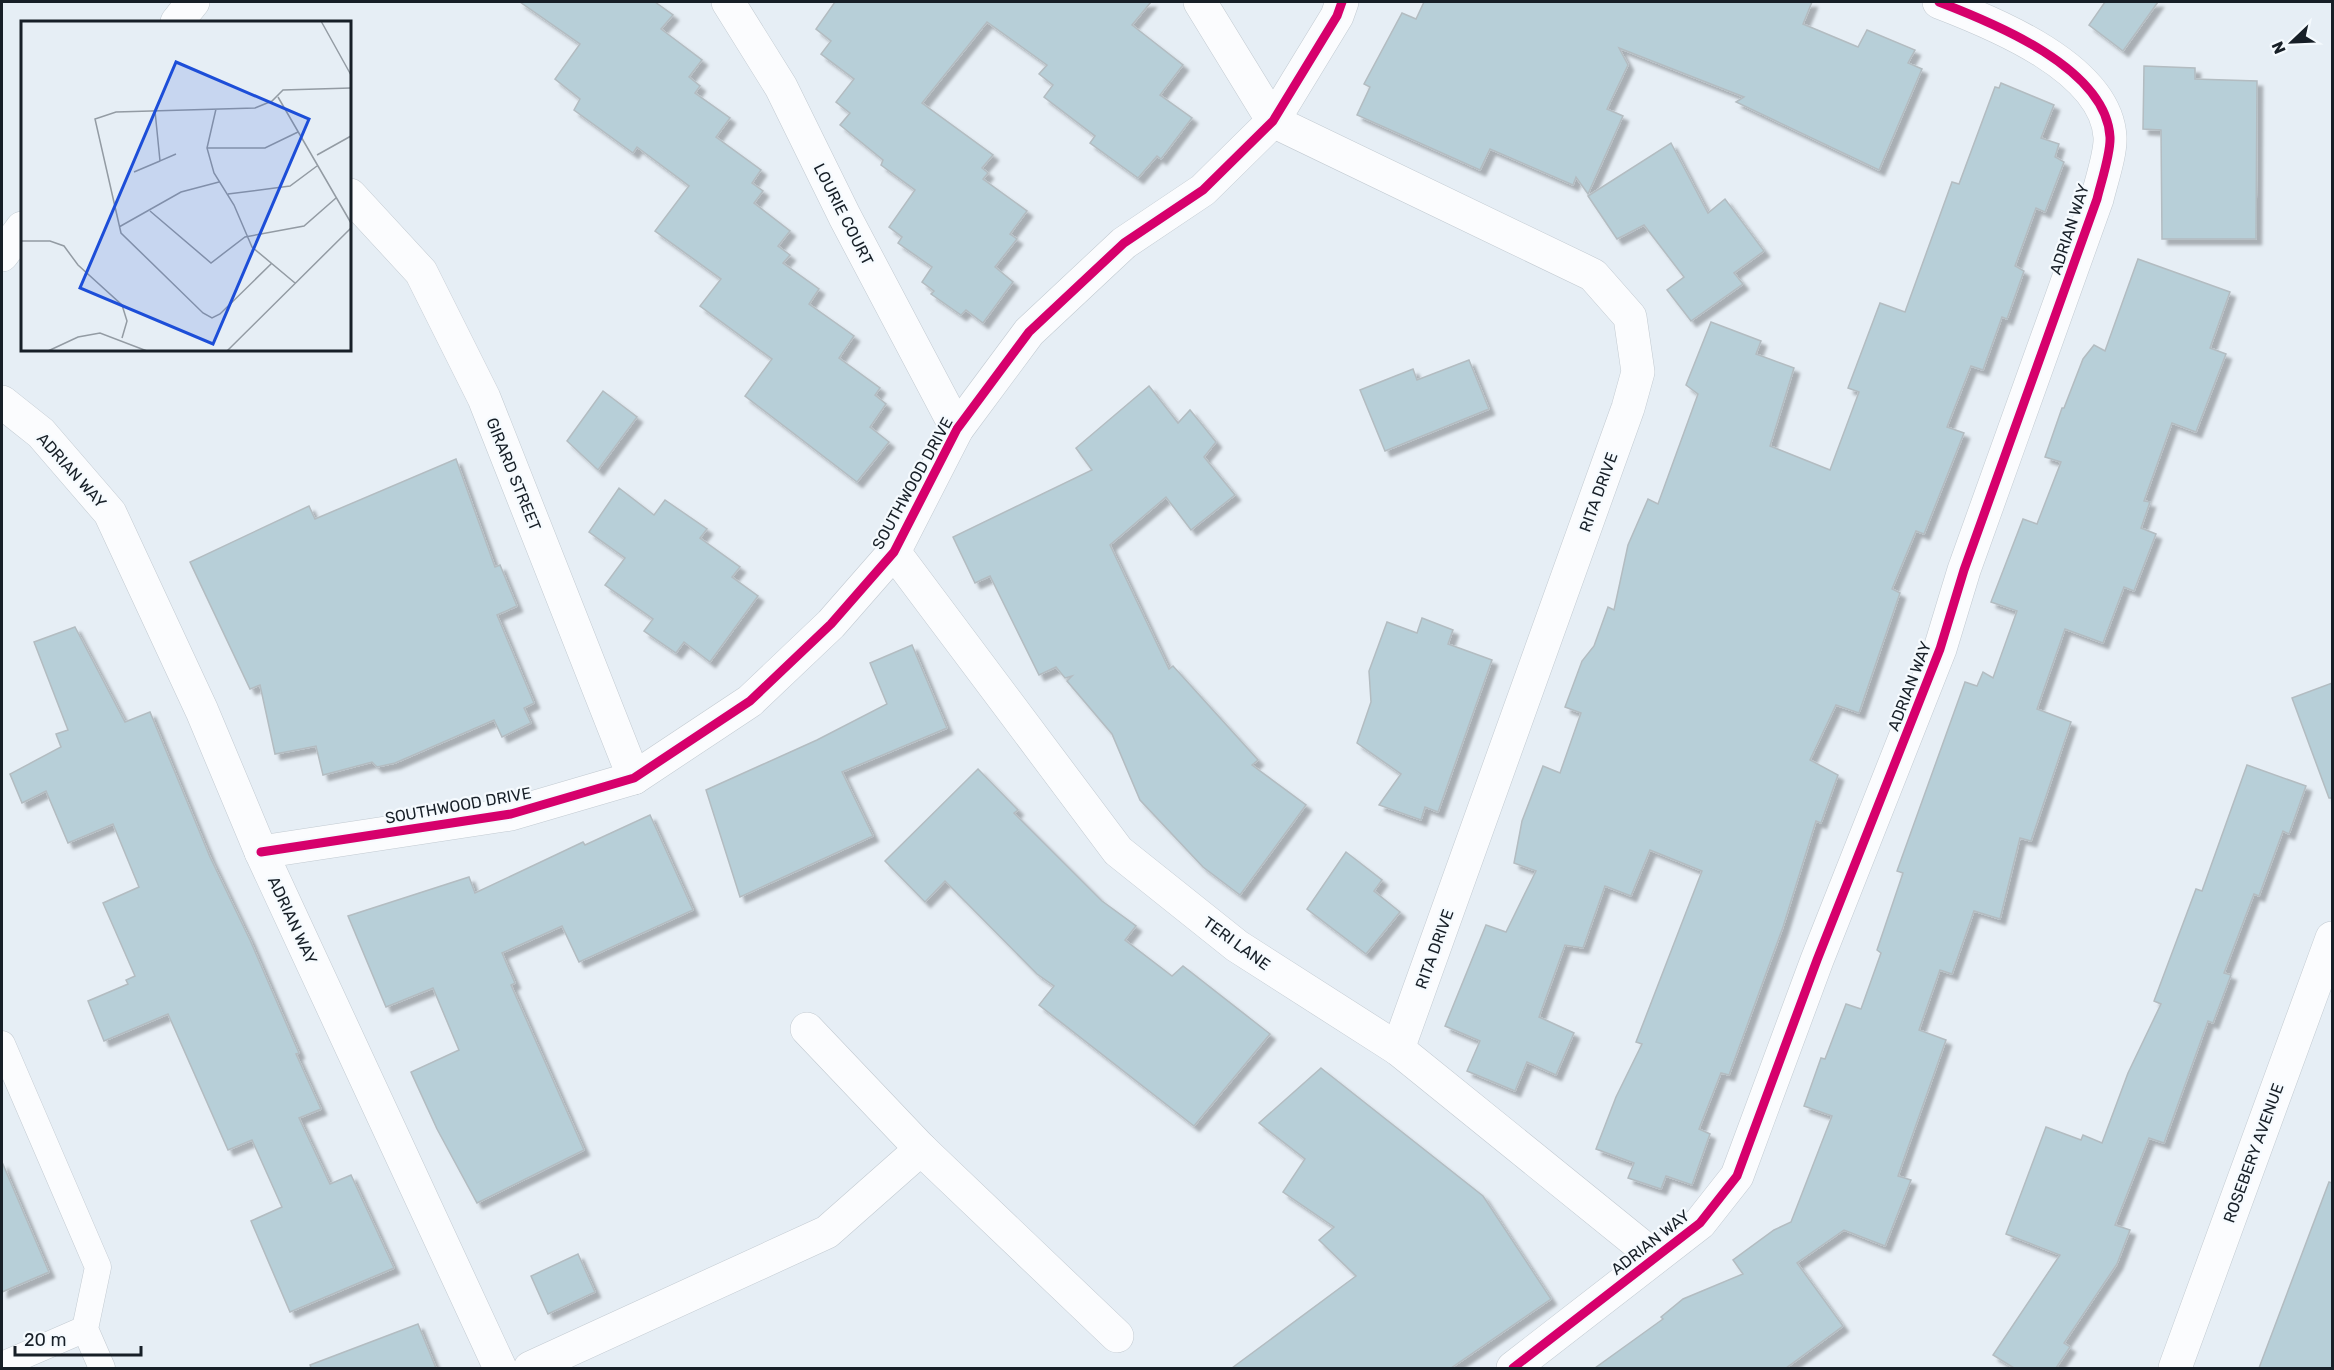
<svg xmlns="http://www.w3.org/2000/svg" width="2334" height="1370" font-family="Rubik,sans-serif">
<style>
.building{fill:#b7cfd8;stroke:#b3bcc1;stroke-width:1.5;filter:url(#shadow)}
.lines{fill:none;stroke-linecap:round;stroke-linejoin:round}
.service-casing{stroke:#c2cad1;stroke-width:27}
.minor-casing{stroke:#c2cad1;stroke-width:34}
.service{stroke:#fbfcfe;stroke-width:26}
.minor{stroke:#fbfcfe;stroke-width:33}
.cycleway-casing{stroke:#f5fafe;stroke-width:13}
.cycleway{stroke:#d6006c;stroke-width:9}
.labels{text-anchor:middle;stroke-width:4.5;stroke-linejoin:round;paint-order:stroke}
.street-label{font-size:16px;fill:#171f27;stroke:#f5fafe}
.inset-road{fill:none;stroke:#939ba3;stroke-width:1.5}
.view{fill:#1d4ed8;fill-opacity:0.15;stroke:#1d4ed8;stroke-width:3}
.inset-edge{fill:none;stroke:#171f27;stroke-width:3}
</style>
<defs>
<filter id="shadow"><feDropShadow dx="5.5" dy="5.5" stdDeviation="1.5" flood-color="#0004"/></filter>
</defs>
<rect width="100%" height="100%" fill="#e6eef5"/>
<g class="building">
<polygon points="520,2 655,2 673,15 661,29 702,60 689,77 700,86 695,93 730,118 716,137 761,170 752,183 763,191 754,203 790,231 778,246 790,255 783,263 819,289 809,304 854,336 839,358 880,388 875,395 886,404 870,427 889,442 857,482 745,396 772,359 700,306 721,279 655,231 689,186 637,147 633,153 574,110 580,99 555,79 580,44"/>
<polygon points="835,2 1151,2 1132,25 1183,65 1160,95 1192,118 1161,159 1157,156 1138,178 1090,143 1095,136 1044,97 1053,85 1039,74 1047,65 987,22 922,103 993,155 982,168 988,173 983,179 1027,211 1010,234 1017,239 995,267 1013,282 983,323 966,310 961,315 931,294 934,291 922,282 932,267 898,243 902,237 889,227 915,190 881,165 883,160 840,125 850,113 836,102 854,79 821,54 831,41 816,29"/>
<polygon points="1424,2 1812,2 1803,24 1858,47 1867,30 1915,50 1908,63 1922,69 1879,170 1736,102 1744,97 1619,48 1628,65 1607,109 1623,116 1588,194 1576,177 1573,185 1490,149 1480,170 1357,115 1370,87 1364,84 1402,13 1416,19"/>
<polygon points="2105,2 2158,2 2123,51 2089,25"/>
<polygon points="2144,66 2195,68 2195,79 2257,81 2256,239 2162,239 2161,130 2143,129"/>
<polygon points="2001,83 2054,105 2041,138 2059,144 2055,157 2064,162 2045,212 2036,208 2015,266 2024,271 2007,319 2002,317 1983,370 1971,366 1947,427 1964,433 1924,534 1916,531 1892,589 1900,593 1859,713 1836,705 1810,760 1838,775 1821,823 1816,821 1783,927 1729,1075 1721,1073 1699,1129 1710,1134 1692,1185 1666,1176 1661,1189 1628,1178 1634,1163 1596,1149 1616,1097 1642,1044 1636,1042 1702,871 1650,850 1631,896 1605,886 1583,948 1565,945 1539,1017 1574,1033 1556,1075 1527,1062 1515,1091 1467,1071 1480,1041 1445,1026 1486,925 1506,932 1536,871 1514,863 1522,821 1543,766 1560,773 1581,713 1565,707 1582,661 1594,646 1608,607 1614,610 1628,545 1648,499 1658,504 1698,394 1686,385 1711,322 1761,341 1756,354 1794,368 1770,446 1830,470 1859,392 1848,388 1880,303 1905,312 1952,182 1959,184 1995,87 1999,88"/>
<polygon points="1671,143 1708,213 1725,199 1764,251 1734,273 1743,284 1691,321 1667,290 1684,277 1644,225 1617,239 1588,196"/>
<polygon points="2138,259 2230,292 2210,348 2226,354 2196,432 2172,423 2144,501 2150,502 2141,528 2156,534 2134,591 2124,587 2103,643 2065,629 2037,709 2071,722 2031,841 2020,838 2000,919 1974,911 1952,974 1940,970 1919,1030 1946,1040 1898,1176 1911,1180 1885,1246 1844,1230 1797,1263 1843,1326 1786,1368 1595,1368 1663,1319 1661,1317 1683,1299 1743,1274 1733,1260 1774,1230 1791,1222 1832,1116 1804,1106 1821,1058 1825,1059 1846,1004 1861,1009 1881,953 1877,950 1903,873 1897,871 1965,682 1977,686 1983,672 1993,678 2017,611 1991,602 2023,519 2037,524 2061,462 2045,457 2062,408 2064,408 2083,359 2094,345 2105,351"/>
<polygon points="1469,360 1489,409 1385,451 1360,390 1413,369 1417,380"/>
<polygon points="1149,386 1178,423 1190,410 1216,442 1204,457 1235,495 1191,530 1166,497 1110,545 1169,669 1173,666 1258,760 1252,765 1306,805 1240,895 1203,867 1140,800 1112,734 1067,681 1072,676 1065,678 1056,667 1039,675 990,576 975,583 953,537 1092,470 1076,448"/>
<polygon points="603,391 637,417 598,470 567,441"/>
<polygon points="456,459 495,567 500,565 517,606 497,615 534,703 524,708 531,723 502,737 494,720 395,763 377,767 372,762 323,775 316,746 275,754 260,685 250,689 190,562 309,506 315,519"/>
<polygon points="619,488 654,515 665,500 707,529 700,538 740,567 732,577 758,596 710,662 684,642 676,653 644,631 653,619 605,585 625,558 589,532"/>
<polygon points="1422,618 1453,630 1448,644 1492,660 1438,812 1425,807 1421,820 1379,805 1401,774 1357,743 1371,702 1369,671 1387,622 1417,633"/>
<polygon points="75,627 125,722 150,712 210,857 250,940 299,1053 296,1054 321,1109 299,1118 330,1184 351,1175 394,1268 290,1312 251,1221 282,1207 252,1140 228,1150 168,1014 104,1041 88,1001 128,984 126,980 135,976 103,903 139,887 113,824 68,843 46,791 22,803 10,774 61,747 56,734 68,730 34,642"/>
<polygon points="912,645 947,728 842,772 873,836 740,897 706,790 817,740 887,704 870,663"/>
<polygon points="2332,683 2332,798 2329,798 2292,698"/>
<polygon points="2247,765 2306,786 2289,834 2283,831 2259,896 2254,894 2224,973 2231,975 2213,1023 2208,1021 2164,1143 2149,1138 2115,1225 2130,1230 2117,1264 2064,1343 2070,1347 2056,1368 2014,1368 1993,1355 2060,1255 2006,1234 2046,1127 2081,1140 2083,1135 2102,1143 2128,1073 2161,1004 2154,1001 2196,889 2202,891"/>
<polygon points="978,769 1018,810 1014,813 1102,901 1136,926 1125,940 1172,976 1183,966 1270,1034 1194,1126 1039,1005 1054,986 1037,974 945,881 925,902 885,861"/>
<polygon points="650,815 693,910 579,962 562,926 502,953 515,983 511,985 584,1150 477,1203 437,1129 411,1072 459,1050 433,988 386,1007 348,916 469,877 475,893 583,842 585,845"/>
<polygon points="1346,852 1382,880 1374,891 1400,912 1366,954 1307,909"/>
<polygon points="1321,1068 1483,1196 1551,1299 1451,1368 1232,1368 1356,1276 1319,1240 1334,1227 1283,1192 1305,1159 1259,1123"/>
<polygon points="2,1162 49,1272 2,1292"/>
<polygon points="2329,1182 2332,1183 2332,1368 2259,1368"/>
<polygon points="578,1254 595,1292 548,1314 531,1276"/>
<polygon points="418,1324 436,1368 311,1368 310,1365"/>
</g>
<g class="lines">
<g class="service-casing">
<g id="service">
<polyline points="2,1044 98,1267 85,1329 102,1368"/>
<polyline points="2,1365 85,1329"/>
</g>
</g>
<g class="minor-casing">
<g id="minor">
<polyline points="728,2 781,87 845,217 957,429"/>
<polyline points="1200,2 1273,121 1593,275 1630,317 1638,372 1628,408 1398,1049"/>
<polyline points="177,22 193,2"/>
<polyline points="350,195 421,272 484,398 634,778"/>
<polyline points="2,255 22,228"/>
<polyline points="2,402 41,433 110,513 202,711 261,852 500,1368"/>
<polyline points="894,552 1118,851 1237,946 1398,1049 1655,1257"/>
<polyline points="261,852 511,814 634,778 750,701 831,624 894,552 957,429 1029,332 1124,243 1203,190 1273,121 1337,16 1342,2"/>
<polyline points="921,1149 1117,1336"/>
<polyline points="530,1368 827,1232 921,1149 807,1029"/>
<path d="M1513 1368 1700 1223 1737 1176 1817 960 1940 649 1964 570 2097 199C2101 182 2111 153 2110 137 2106 68 1994 23 1939 2"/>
<polyline points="2175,1368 2332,938"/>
</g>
</g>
<use href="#service" class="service"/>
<use href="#minor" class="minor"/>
<g class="cycleway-casing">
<g id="cycleway">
<polyline points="261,852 511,814 634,778 750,701 831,624 894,552 957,429 1029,332 1124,243 1203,190 1273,121 1337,16 1342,2"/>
<path d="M1513 1368 1700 1223 1737 1176 1817 960 1940 649 1964 570 2097 199C2101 182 2111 153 2110 137 2106 68 1994 23 1939 2"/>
</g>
</g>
<use href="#cycleway" class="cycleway"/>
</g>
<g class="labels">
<g class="street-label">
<text transform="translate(844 214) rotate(63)" y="6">LOURIE COURT</text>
<text transform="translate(2069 229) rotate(-72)" y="6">ADRIAN WAY</text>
<text transform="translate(72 470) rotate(48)" y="6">ADRIAN WAY</text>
<text transform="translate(514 474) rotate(68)" y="6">GIRARD STREET</text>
<text transform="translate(912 483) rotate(-61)" y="6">SOUTHWOOD DRIVE</text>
<text transform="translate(1598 492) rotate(-70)" y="6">RITA DRIVE</text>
<text transform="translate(1909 686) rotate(-69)" y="6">ADRIAN WAY</text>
<text transform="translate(458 805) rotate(-10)" y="6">SOUTHWOOD DRIVE</text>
<text transform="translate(293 920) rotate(65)" y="6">ADRIAN WAY</text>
<text transform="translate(1237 943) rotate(36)" y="6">TERI LANE</text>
<text transform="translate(1434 949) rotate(-70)" y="6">RITA DRIVE</text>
<text transform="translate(2253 1153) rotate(-70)" y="6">ROSEBERY AVENUE</text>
<text transform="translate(1650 1242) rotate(-38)" y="6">ADRIAN WAY</text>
</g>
</g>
<g transform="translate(21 21)">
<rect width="330" height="330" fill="#e6eef5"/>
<path class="inset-road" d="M300 0 330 54M257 76 330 202M195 88 186 127 193 152 213 184 231 226 274 262M134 90 139 140 155 133M186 127H244L277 111M296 134 330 115M113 151 139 140M207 173 269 165 296 145M129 190 190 242 224 216 283 205 315 177M98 206 160 171 198 161M0 220H29L43 225 57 244 101 284 106 300 101 317M251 242 199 293 191 297 182 292 100 212 74 98 95 91 234 87 251 80 262 69 330 67M27 330 57 316 79 312 126 330M206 330 330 207"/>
<path class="view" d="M155 41 288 98 192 323 59 267Z"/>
<rect width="330" height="330" class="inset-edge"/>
</g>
<rect width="2334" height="1370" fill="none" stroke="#171f27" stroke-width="6"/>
<g transform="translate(2292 42) rotate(247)" stroke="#f5fafe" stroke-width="4.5" paint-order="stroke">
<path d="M0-4.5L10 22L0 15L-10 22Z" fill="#171f27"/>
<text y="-9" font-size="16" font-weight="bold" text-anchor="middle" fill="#171f27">N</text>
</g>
<path d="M15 1346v9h126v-9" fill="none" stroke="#171f27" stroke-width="3"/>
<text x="24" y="1346" font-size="18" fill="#171f27" stroke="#f5fafe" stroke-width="4.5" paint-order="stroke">20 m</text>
</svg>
